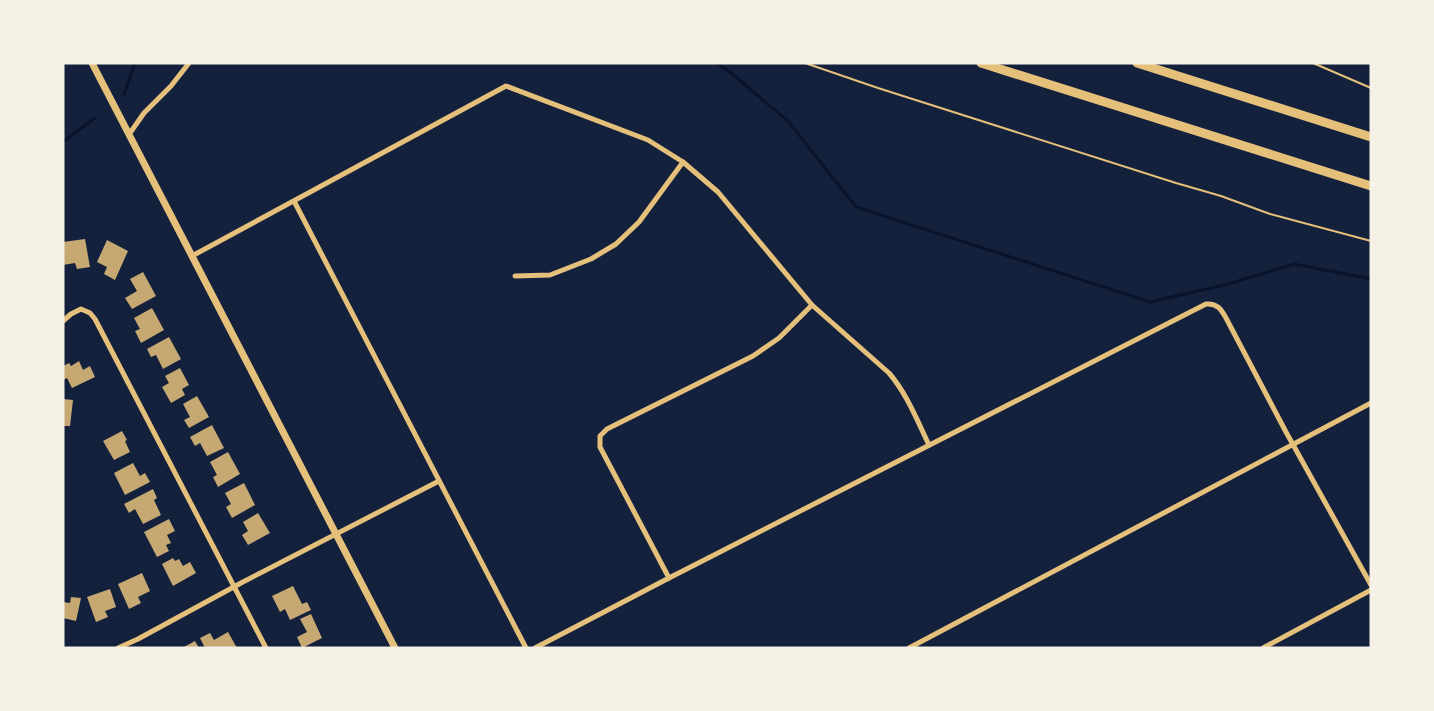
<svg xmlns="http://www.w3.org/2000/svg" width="1434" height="711" font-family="Figtree,sans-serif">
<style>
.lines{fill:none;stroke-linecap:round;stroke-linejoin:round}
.stream{stroke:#0b132b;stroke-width:3}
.building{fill:#c6a872}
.service{stroke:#e5c07b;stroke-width:2}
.minor{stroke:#e5c07b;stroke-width:5}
.tertiary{stroke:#e5c07b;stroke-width:7}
.motorway{stroke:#e5c07b;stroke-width:9}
</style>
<rect width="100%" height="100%" fill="#14213d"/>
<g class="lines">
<g class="stream">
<polyline points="717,63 731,73 788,121 856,207 1150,302 1228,284 1294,264 1371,279"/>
<polyline points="124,94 135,63"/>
<polyline points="63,142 95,118"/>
</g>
</g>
<g class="building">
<polygon points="85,239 90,267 77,269 75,263 63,265 63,242"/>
<polygon points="107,240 128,251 115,280 104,274 107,267 97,262"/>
<polygon points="143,272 156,296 132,309 125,298 137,291 130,279"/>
<polygon points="152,308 164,330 141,343 135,331 140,329 134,318"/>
<polygon points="169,337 181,359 163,369 156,355 151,357 147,349"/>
<polygon points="79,361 83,370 90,366 95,377 72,388 67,378 63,380 63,366 69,363 71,366"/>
<polygon points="180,368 189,385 182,389 185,395 171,403 162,387 169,383 165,376"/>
<polygon points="197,396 209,417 189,428 184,420 190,417 183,404"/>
<polygon points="63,399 73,400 70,426 63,426"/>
<polygon points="212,425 224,448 207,456 200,443 195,446 190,437"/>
<polygon points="122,431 127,440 125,441 130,452 114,460 103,441"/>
<polygon points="228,452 240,474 218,487 213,477 217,475 210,462"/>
<polygon points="133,463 140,476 145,473 150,482 125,495 114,473"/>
<polygon points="244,483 255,505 232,518 226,507 231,504 225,493"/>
<polygon points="153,489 157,498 154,500 161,515 143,524 135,509 129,513 124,504"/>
<polygon points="258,513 270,533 248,545 242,535 248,531 243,522"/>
<polygon points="169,519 175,531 167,535 171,543 166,545 169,551 157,557 144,532"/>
<polygon points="173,558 175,561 179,559 183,566 190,562 196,573 173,586 162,564"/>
<polygon points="142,573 150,591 138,597 141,603 129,609 118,584"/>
<polygon points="293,586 302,604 307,602 311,610 290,620 285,609 280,612 272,596"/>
<polygon points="110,589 116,607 105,611 108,617 96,622 87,597"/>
<polygon points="71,597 81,598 76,621 63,618 63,602 70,603"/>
<polygon points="311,614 322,638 302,648 297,637 307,632 300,619"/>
<polygon points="228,632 237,648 205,648 200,638 210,633 214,640"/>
<polygon points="195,641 199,648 182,648"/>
</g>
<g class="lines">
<g class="service">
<polyline points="805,63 878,88 1176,183 1221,196 1270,214 1371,241"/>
<polyline points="1313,63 1371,88"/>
</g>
<g class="minor">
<polyline points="130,133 144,113 171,86 189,63"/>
<polyline points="294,201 526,648"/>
<path d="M192 256 506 86 648 140 683 162 718 192 812 305 889 373C907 394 917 420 929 445"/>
<polyline points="515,276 550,275 591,259 616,244 639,222 683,162"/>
<polyline points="63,321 71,314 81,309 90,313 95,319 266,648"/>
<polyline points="669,578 600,447 600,436 607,429 753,356 779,338 812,305"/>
<polyline points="118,648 138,639 241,583 439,481"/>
<path d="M535 648 669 578 1206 304C1217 303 1221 309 1226 318L1286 432 1371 585"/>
<polyline points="909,648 1371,403"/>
<polyline points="1263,648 1371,590"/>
</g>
<polyline class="tertiary" points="92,63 395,648"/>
<g class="motorway">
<polyline points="981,63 1371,186"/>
<polyline points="1137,63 1371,137"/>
</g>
</g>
<rect width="1434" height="711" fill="none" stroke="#f6f1e7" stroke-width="129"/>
</svg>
